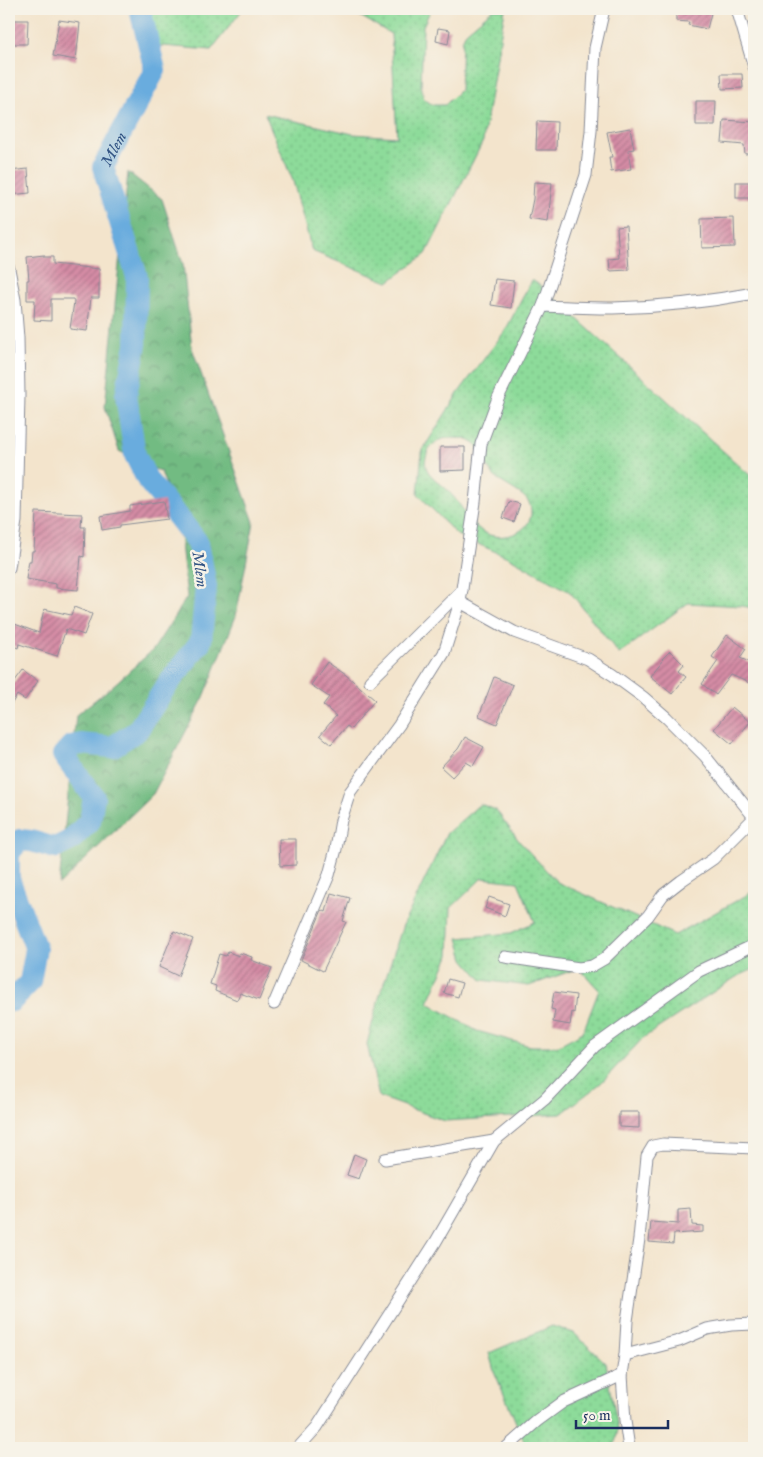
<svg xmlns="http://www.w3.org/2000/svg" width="763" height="1457" font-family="'IM FELL English',serif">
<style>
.grass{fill:url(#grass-dots);stroke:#54857c;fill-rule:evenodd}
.forest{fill:url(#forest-crowns);stroke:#467570}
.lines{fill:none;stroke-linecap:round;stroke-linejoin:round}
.river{stroke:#69acde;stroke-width:22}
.building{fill:url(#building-hatch)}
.street-casing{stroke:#878a95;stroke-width:13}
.street{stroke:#fff;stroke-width:11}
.labels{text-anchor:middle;stroke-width:5;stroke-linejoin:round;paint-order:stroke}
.water-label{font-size:16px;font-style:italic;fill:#325484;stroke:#f7f3e8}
</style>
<defs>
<pattern id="grass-dots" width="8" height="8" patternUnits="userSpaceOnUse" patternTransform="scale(1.25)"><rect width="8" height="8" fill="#8ddb9a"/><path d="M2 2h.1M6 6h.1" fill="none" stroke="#79bc87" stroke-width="1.8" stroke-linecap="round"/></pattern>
<pattern id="forest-crowns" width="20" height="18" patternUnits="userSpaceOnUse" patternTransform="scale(1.25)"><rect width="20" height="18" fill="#72bb82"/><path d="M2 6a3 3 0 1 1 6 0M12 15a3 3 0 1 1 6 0" fill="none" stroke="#5d986e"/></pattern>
<pattern id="building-hatch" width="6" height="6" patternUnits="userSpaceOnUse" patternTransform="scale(1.25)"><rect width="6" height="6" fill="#d58ca5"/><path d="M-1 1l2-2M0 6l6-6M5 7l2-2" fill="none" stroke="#ac738a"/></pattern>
</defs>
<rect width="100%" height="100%" fill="#f7f3e8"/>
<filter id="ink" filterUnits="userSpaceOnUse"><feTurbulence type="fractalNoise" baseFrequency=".02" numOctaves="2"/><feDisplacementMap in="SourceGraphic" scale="10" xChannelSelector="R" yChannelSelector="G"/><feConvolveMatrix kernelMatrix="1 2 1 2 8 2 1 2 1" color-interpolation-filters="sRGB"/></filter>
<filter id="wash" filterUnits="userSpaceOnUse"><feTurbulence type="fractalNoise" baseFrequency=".0096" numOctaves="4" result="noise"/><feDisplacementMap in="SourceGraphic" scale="20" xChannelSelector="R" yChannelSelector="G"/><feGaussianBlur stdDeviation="1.12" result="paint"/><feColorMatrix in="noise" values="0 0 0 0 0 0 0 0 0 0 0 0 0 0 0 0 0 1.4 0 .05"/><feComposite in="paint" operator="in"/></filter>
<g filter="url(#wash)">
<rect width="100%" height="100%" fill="#f3e4cc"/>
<g class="grass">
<polygon points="144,9 243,9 211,50 140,44"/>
<polygon points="348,9 431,9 423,26 421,87 424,99 433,105 445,105 460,90 462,41 466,32 493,9 505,9 483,141 426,254 388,282 312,251 293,181 265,114 353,134 397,137 391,34"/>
<path d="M532 280 541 286 754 479V608L742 606 688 603 619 654 570 592 510 558 457 535 418 494 422 451 459 392 505 331ZM465 438C468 440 472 442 475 444 484 453 486 468 495 477 503 485 527 494 530 505 538 531 502 544 483 532 470 523 462 506 451 494 445 486 435 481 429 473 420 461 429 444 442 439 448 437 459 439 465 438Z"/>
<path d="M480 804 496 810 519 841 557 882 675 935 754 891V969L736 977 643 1038 601 1083 561 1114 445 1121 379 1097 367 1044 379 998 403 925 447 833ZM482 878 518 882 535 922 511 933 458 938 464 959 482 980 529 986 579 968 599 990 583 1032 557 1046H530L477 1031 428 1003 449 956 451 908Z"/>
<polygon points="552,1326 574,1333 606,1363 618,1429 614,1448 527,1448 494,1371 489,1353"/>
</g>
<polygon class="forest" points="128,172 162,199 183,264 192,348 254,522 236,616 204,697 153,794 59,885 76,715 109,689 153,650 187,597 178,517 161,472 119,451 105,407"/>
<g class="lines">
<path class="river" id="s1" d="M9 1001H12L30 982 36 949 9 879V853L20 840 31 841 55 848 71 840 90 821 94 797 63 755 71 746 81 744 112 747 137 731 165 688 201 641 206 586 198 543 178 517 148 481 135 455 126 395 136 344 137 277 103 167 155 70 140 9"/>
</g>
<g id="blocks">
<g class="building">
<polygon points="676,9 712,9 707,29 688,25 689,22 676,21"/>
<polygon points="9,20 28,20 27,44 9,44"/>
<polygon points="59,20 80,23 76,60 53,56"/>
<polygon points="438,28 450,30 448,44 436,41"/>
<polygon points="721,74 742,74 743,88 722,89"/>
<polygon points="696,101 716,101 715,125 696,125"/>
<polygon points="724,120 754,122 754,153 745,154 744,145 722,143"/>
<polygon points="537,121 557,122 556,150 536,150"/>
<polygon points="630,128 634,149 628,150 631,169 611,172 609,157 612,157 607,132"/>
<polygon points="28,169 30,193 9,195 9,171"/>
<polygon points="534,182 552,183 548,222 529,219 533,199"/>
<rect x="736" y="182" width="18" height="16"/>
<polygon points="734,218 735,247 702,248 701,219"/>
<polygon points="626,226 629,270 610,271 609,259 619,258 617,227"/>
<polygon points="44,255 44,257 53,257 53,264 99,269 99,298 91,298 87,331 70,329 74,302 73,299 51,299 51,321 34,320 35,300 27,300 27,280 29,280 27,257"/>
<polygon points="495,279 514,281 511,308 491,305"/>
<polygon points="440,447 465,447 465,470 440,471"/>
<polygon points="164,501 167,519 120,525 120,527 102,530 100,516 130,511 130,506"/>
<polygon points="509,501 520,504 514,522 503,518"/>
<polygon points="36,512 82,514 81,527 85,527 84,557 81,556 78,590 56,588 56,584 26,579 29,561 31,561 32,551 34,551"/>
<polygon points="74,607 92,614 84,635 66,629 57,656 19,644 18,648 9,644 9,633 12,623 39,633 44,609 71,615"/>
<polygon points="727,635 746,649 740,658 754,664 754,685 731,675 716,695 702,684 718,661 712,657"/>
<polygon points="670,651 684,665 679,671 686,677 672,694 650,676 663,660 662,659"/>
<polygon points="327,662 346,675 375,700 351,729 347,726 331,744 320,735 336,716 323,705 329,697 311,685"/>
<polygon points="23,670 38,681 25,700 17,695 9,708 9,689"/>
<polygon points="494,677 513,685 497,724 479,716"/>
<polygon points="732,707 750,722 732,744 714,729"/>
<polygon points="465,737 484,747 473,766 466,762 452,777 441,767 458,749"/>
<polygon points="279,839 296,839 296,865 280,866"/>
<polygon points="331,893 350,898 343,921 346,922 323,971 301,960 322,910 326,912"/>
<polygon points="489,897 509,904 505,916 485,908"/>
<polygon points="174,931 193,939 178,976 159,967"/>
<polygon points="228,952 239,956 240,953 252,957 251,960 272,968 259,1000 240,993 237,1000 215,991 216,986 210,984 219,954 226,956"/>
<polygon points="448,979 462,983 458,997 444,993"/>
<polygon points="554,992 576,995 574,1013 572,1012 570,1025 553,1022 555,1010 551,1009"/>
<polygon points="619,1112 639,1112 639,1128 619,1127"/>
<polygon points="354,1154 366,1159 359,1179 347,1175"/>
<polygon points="691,1209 692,1225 703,1226 703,1232 674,1234 673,1244 649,1242 651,1222 678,1224 678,1210"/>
</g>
</g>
</g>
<g filter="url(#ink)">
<use href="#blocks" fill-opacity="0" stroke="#878a95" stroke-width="1"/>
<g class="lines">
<g class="street-casing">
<g id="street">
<polyline points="737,9 754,67"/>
<polyline points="9,269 15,300 18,338 19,396 16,521 9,568"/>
<path d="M543 306C566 307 590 308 613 308 660 307 707 302 754 293"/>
<polyline points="460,602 514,632 588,659 613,675 643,697 667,718 705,756 754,817"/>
<polyline points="370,681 462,590"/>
<polyline points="505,957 579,968 592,966 604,959 648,916 663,895 681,881 713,859 754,818"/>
<polyline points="274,1004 329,875 336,849 341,820 350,792 399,725 444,653 460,602 475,502 481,444 498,398 543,306 586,175 591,131 595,48 604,9"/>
<polyline points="385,1159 494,1141"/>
<polyline points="625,1355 679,1341 707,1329 731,1325 754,1324"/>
<polyline points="298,1448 317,1427 435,1243 494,1141 545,1099 595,1046 699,971 754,945"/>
<polyline points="506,1448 537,1421 563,1402 622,1375"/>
<polyline points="629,1448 625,1421 622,1375 625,1355 627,1321 639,1239 647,1156 653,1146 663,1144 754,1148"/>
</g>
</g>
<use href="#street" class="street"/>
</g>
</g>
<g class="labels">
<g class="water-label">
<text dy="6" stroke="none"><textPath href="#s1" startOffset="1055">Mlem</textPath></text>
<text transform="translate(201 569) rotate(82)" y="6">Mlem</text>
</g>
</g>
<rect width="763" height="1457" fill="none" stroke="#f7f3e8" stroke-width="30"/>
<path d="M576 1420v8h92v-8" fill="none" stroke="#1b2f5e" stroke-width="2.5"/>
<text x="583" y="1420" font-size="15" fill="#1b2f5e" stroke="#f7f3e8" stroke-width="4" paint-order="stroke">50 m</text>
</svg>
